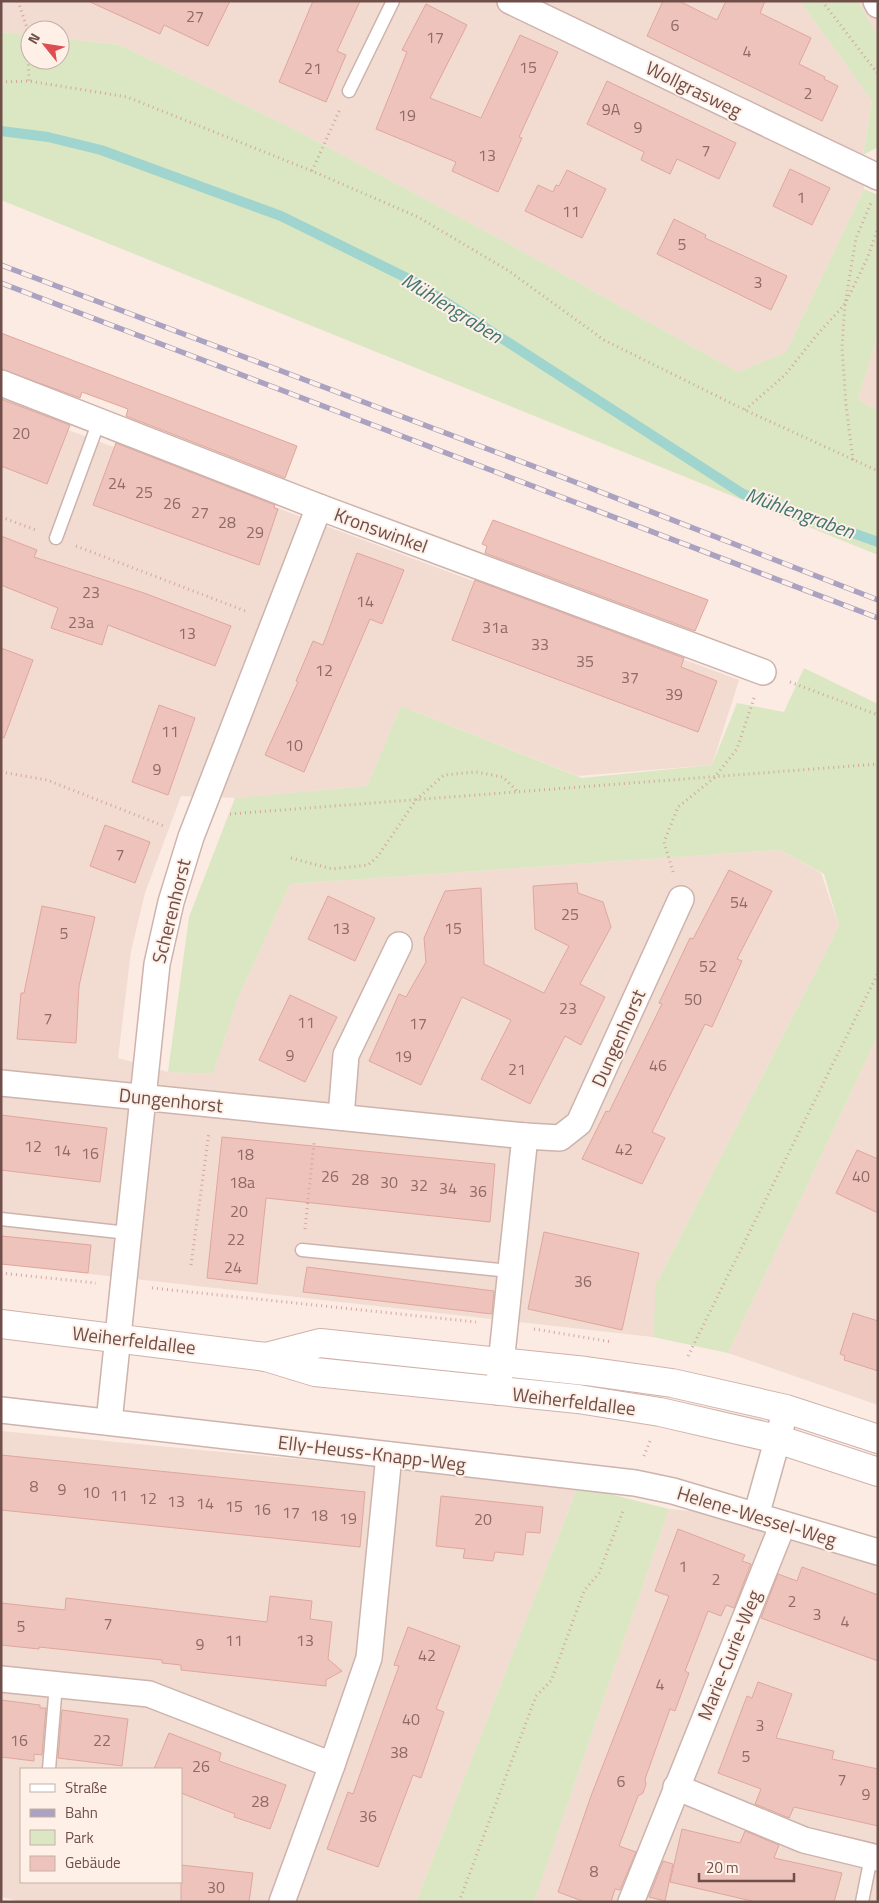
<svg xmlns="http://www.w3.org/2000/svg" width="879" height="1903" font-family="'Titillium Web',sans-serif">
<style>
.residential{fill:#f2dbd1;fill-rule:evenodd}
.green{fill:#dae7c2}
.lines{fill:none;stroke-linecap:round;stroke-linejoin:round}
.stream{stroke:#9fd4cf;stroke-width:10}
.building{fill:#eec3bb;stroke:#e0a69c}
.service-casing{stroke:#cdb3ac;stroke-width:15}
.minor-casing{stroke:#cdb3ac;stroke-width:28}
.secondary-casing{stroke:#d0b1aa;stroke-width:30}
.path{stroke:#d3a69f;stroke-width:3;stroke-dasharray:1 4;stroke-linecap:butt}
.service{stroke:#fff;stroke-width:12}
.minor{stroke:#fff;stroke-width:25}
.secondary{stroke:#fff;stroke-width:28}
.rail-casing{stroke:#aba2c2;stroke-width:5.5}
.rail{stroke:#fef0e7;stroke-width:4;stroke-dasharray:11;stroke-linecap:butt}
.labels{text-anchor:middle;stroke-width:4;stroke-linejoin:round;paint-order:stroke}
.number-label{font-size:16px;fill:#906b66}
.street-label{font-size:19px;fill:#704e4a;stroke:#fef0e7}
.water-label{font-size:20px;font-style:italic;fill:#407671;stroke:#fef0e7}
</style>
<rect width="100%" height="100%" fill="#fbebe2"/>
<g class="residential">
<polygon points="1,1 800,1 872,101 863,155 864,189 786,352 738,372 502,240 290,127 120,45 60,38 60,30 30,30 30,35 1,32"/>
<polygon points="858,1 878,1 878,37"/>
<polygon points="878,333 878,410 858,400"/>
<polygon points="1,405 739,680 712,765 578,776 401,706 367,786 238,798 181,796 145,893 131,951 118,1058 168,1072 213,1074 238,998 290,884 780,850 821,873 839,926 657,1282 653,1337 1,1264"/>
<polygon points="878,1035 878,1405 728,1353"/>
<path d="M1 1431 578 1486 416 1902H23L1 1897ZM21 1769H181V1882H21Z"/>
<polygon points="669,1509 702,1512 878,1566 878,1902 534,1902"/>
</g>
<g class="green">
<polygon points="800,1 858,1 878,37 878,147 863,155 872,101"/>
<polygon points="1,32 30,35 30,60 60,60 60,38 120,45 290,127 502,240 738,372 786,352 864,189 878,195 878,333 858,400 878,410 878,555 1,200"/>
<polygon points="804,668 878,704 878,1035 728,1353 653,1337 656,1284 839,926 824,874 780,850 290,884 238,998 213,1074 168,1072 189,917 235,798 367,786 401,706 582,778 712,765 737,703 784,712"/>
<polygon points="578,1486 669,1509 534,1902 416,1902"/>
</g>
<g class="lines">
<polyline class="stream" points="1,131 48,137 101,150 281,216 413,281 743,494 878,542"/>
</g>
<g class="building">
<polygon points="88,1 230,1 208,46 164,25 160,34"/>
<polygon points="313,1 360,1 337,51 346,55 326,102 279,82"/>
<polygon points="663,1 679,1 717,20 726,1 765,1 760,13 811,38 799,64 825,77 824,79 838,86 822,121 647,36"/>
<polygon points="426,4 467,25 430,98 481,118 520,35 558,52 519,137 522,138 498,192 452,171 456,162 376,129 407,52 402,50"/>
<polygon points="607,81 736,143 719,179 677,159 670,174 641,160 644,152 587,124"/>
<polygon points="790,169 830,188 812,225 773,206"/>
<polygon points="567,170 606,189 582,238 525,211 538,185 553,192 556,185 559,186"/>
<polygon points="674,219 706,235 705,238 787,276 771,310 657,254"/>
<polygon points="1,333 297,446 285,478 126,416 128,409 82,392 80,398 1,369"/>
<polygon points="1,399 70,425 47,484 1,466"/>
<polygon points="116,443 275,505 274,508 278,509 259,565 93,505"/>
<polygon points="493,520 708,600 695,631 485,553 487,546 482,544"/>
<polygon points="1,536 37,550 34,557 144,593 231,626 215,666 108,625 102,645 51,628 58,608 1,585"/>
<polygon points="357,553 404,570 382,624 370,619 304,772 265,755 298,682 296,681 313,641 323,645"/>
<polygon points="475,580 684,658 681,667 717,681 698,732 452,640"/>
<polygon points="1,648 33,660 4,738 1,737"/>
<polygon points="159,705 195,718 168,795 132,782"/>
<polygon points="105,825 150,842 135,883 90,866"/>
<polygon points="729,870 772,891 737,959 742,961 712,1027 705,1024 652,1132 665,1138 642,1184 582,1159 606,1111 609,1112 662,1004 659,1003 690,938 693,939"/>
<polygon points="577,883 578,893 603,902 611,927 580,984 605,997 581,1045 565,1036 530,1104 481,1079 511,1020 462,997 421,1085 369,1061 399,994 406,997 426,962 424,938 445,891 481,888 484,964 544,993 569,946 535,929 533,886"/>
<polygon points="328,896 375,918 355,961 308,939"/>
<polygon points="42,906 95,917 79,986 76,1043 17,1039 21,993 24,993"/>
<polygon points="290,995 337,1017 305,1082 259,1060"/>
<polygon points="1,1115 107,1128 100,1182 1,1170"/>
<polygon points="222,1137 495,1164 490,1222 266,1198 257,1284 207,1278"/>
<polygon points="857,1150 878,1159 878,1213 836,1193"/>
<polygon points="544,1232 639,1253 622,1330 528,1309"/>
<polygon points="1,1236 91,1245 88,1273 1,1264"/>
<polygon points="307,1267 494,1291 492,1314 303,1292"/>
<polygon points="853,1313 878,1321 878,1371 844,1360 845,1356 840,1354"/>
<polygon points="1,1455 365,1492 360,1547 1,1510"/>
<polygon points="441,1496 543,1507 540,1533 526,1532 523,1555 495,1552 493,1561 463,1558 465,1549 436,1546"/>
<polygon points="678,1529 745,1555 742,1561 751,1564 734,1608 726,1605 721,1616 708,1611 685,1671 689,1673 675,1711 670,1709 645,1779 646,1784 643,1793 638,1796 619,1846 636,1852 620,1890 615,1889 611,1902 585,1902 558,1892 591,1796 669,1596 655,1591"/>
<polygon points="802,1567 878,1595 878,1661 761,1618 778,1574 797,1581"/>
<polygon points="270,1596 312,1601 310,1619 332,1622 328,1659 342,1671 326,1680 326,1686 181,1670 181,1665 162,1663 162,1660 39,1647 39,1649 1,1645 1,1603 65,1610 66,1598 267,1622"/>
<polygon points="408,1627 460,1646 436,1709 444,1712 421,1778 413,1775 378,1867 327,1849 348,1792 353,1794 399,1666 394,1665"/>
<polygon points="758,1682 792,1694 776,1738 834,1751 832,1759 878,1769 878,1826 794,1807 789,1818 755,1804 761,1789 718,1773 747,1696 752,1698"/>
<polygon points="1,1700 40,1705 40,1708 46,1708 42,1755 34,1754 34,1761 1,1757"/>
<polygon points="62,1710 128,1719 122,1766 58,1758"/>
<polygon points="169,1733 221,1753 219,1761 286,1785 270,1829 234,1817 235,1814 181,1793 181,1769 154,1769"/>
<polygon points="682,1829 740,1843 745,1831 779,1845 774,1858 842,1873 834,1902 756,1902 670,1882"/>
<polygon points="663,1861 673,1864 665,1901 649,1897"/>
<polygon points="181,1865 253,1873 249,1902 181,1902"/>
</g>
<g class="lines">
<g class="service-casing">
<g id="service">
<polyline points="349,91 393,1"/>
<polyline points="56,538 99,421"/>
<polyline points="1,1219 128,1233"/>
<polyline points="302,1250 510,1271"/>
<polyline points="49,1769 56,1684"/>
<polyline points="862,1902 871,1857"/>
</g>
</g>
<g class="minor-casing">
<g id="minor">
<polyline points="510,1 878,177"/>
<polyline points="876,1 878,5"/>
<polyline points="1,383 319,507 763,672"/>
<polyline points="1,1083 525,1136 498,1392"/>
<polyline points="341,1117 346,1055 399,945"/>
<polyline points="525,1136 560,1138 579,1123 681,899"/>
<polyline points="1,1410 635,1483 673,1491 878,1552"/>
<polyline points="109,1422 157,964 171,902 191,837 319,507"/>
<polyline points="756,1516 786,1409"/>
<polyline points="1,1679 149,1694 332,1765 369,1658 389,1455"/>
<polyline points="676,1787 804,1840 878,1858"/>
<polyline points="282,1902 332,1765"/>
<polyline points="631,1902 783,1524"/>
</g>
</g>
<g class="secondary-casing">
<g id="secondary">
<polyline points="1,1324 266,1357 315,1372 578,1399 660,1412 777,1439 878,1472"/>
<polyline points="266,1357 320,1343 586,1371 672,1383 786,1409 878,1439"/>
</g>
</g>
<g class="path">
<polyline points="18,1 27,28 29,81"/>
<polyline points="822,1 878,74"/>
<polyline points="1,82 29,81 127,97 312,171 418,217 509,271 604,340 745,410 878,471"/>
<polyline points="312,171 340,109"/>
<polyline points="745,410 785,375 816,336 845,304 867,259 878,228"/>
<polyline points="853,460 846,405 842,347 845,304 856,238 871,203"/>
<polyline points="1,517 36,530"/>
<polyline points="76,546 248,612"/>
<polyline points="790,682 878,715"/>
<polyline points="1,772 47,780 164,826"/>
<polyline points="230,814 878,764"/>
<polyline points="291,858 332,869 368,865 378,856 416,800 444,775 476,772 503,777 518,792"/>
<polyline points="673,872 664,842 678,807 714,778 737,749 754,698"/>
<polyline points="305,1229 314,1143"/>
<polyline points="191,1265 209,1132"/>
<polyline points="1,1273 96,1283"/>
<polyline points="152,1288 476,1322"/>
<polyline points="534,1329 612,1342"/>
<polyline points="688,1356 878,973"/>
<polyline points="644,1456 650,1441"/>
<polyline points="459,1902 536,1696 551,1681 584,1591 599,1573 623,1511"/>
</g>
<use href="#service" class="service"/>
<use href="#minor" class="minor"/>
<use href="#secondary" class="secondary"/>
<g class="rail-casing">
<g id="rail">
<polyline points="1,265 562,477 878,600"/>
<polyline points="1,283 878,618"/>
</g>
</g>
<use href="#rail" class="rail"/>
</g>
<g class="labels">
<g class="number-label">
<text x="195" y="22">27</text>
<text x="675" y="31">6</text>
<text x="435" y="43">17</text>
<text x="747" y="57">4</text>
<text x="528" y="73">15</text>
<text x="313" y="74">21</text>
<text x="808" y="99">2</text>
<text x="611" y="115">9A</text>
<text x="407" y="121">19</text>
<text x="638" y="133">9</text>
<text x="706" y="156">7</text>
<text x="487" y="161">13</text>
<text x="801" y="203">1</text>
<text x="571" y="217">11</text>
<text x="682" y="250">5</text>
<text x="758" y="288">3</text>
<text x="21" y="439">20</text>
<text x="117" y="489">24</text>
<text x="144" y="498">25</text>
<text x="172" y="509">26</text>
<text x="200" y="518">27</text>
<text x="227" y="528">28</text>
<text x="255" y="538">29</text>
<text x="91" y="598">23</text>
<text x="365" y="607">14</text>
<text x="81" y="628">23a</text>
<text x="495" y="633">31a</text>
<text x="187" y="639">13</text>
<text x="540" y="650">33</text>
<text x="585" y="667">35</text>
<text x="324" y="676">12</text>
<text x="630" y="683">37</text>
<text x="674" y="700">39</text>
<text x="170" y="737">11</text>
<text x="294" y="751">10</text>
<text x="157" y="775">9</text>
<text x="120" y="860">7</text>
<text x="739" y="908">54</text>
<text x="570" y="920">25</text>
<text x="341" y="934">13</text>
<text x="453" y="934">15</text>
<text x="64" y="939">5</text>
<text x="708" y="972">52</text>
<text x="693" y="1005">50</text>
<text x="568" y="1014">23</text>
<text x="48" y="1024">7</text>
<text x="306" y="1028">11</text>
<text x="418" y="1029">17</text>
<text x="290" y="1061">9</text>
<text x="403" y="1062">19</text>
<text x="658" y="1071">46</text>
<text x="517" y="1075">21</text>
<text x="33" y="1152">12</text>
<text x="624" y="1155">42</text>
<text x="62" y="1156">14</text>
<text x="90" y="1159">16</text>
<text x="245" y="1160">18</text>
<text x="330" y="1182">26</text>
<text x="861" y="1182">40</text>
<text x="360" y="1185">28</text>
<text x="242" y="1188">18a</text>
<text x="389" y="1188">30</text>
<text x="419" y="1191">32</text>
<text x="448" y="1194">34</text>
<text x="478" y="1197">36</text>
<text x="239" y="1217">20</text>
<text x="236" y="1245">22</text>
<text x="233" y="1273">24</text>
<text x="583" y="1287">36</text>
<text x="34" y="1492">8</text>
<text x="62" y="1495">9</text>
<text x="91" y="1498">10</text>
<text x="119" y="1501">11</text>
<text x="148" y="1504">12</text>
<text x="176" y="1507">13</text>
<text x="205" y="1509">14</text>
<text x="234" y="1512">15</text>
<text x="262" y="1515">16</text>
<text x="291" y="1518">17</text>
<text x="319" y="1521">18</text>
<text x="348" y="1524">19</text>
<text x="483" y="1525">20</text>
<text x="683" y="1572">1</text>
<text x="716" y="1585">2</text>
<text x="792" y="1607">2</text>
<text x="817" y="1620">3</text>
<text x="845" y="1627">4</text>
<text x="108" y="1629">7</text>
<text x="21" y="1632">5</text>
<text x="234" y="1646">11</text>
<text x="305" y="1646">13</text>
<text x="200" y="1650">9</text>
<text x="427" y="1661">42</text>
<text x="660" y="1690">4</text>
<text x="411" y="1725">40</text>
<text x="760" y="1731">3</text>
<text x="19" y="1746">16</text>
<text x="102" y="1746">22</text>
<text x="399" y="1758">38</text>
<text x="746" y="1762">5</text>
<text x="201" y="1772">26</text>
<text x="842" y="1785">7</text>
<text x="621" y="1787">6</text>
<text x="866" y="1800">9</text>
<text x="260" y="1807">28</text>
<text x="368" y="1822">36</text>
<text x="594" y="1877">8</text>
<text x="216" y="1893">30</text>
</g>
<g class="street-label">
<text transform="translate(694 89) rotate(26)" y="7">Wollgrasweg</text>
<text transform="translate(381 530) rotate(20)" y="7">Kronswinkel</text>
<text transform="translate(171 911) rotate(-76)" y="7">Scherenhorst</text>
<text transform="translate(618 1038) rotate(-66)" y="7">Dungenhorst</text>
<text transform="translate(171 1100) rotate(6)" y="7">Dungenhorst</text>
<text transform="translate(134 1340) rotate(7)" y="7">Weiherfeldallee</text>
<text transform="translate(574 1401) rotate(7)" y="7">Weiherfeldallee</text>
<text transform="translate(372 1453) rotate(7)" y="7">Elly-Heuss-Knapp-Weg</text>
<text transform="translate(757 1516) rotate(17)" y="7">Helene-Wessel-Weg</text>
<text transform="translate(729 1655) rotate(-68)" y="7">Marie-Curie-Weg</text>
</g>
<g class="water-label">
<text transform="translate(452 308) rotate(32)" y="7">Mühlengraben</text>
<text transform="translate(800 513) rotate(20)" y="7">Mühlengraben</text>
</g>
</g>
<rect width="879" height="1903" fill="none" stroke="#704e4a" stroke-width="5"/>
<rect x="20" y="1768" width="162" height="115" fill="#fef0e7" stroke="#c5afa8"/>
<rect x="30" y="1784" width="25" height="8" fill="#ffffff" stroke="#c5afa8"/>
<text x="65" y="1793" font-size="15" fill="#704e4a">Straße</text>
<rect x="30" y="1809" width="25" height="8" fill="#aba2c2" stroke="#c5afa8"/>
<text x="65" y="1818" font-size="15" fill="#704e4a">Bahn</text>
<rect x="30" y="1830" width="25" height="15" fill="#dae7c2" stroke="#c5afa8"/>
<text x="65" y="1843" font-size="15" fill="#704e4a">Park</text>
<rect x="30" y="1856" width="25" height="15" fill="#eec3bb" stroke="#c5afa8"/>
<text x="65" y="1868" font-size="15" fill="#704e4a">Gebäude</text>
<g transform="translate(45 45) rotate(300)"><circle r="24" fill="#fef0e7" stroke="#c5afa8"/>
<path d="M0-4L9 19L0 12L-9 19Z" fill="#de4d50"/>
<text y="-8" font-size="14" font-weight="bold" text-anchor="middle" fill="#704e4a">N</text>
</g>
<path d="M699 1873v8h95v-8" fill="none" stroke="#704e4a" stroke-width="2.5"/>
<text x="706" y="1873" font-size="15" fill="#704e4a" stroke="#fef0e7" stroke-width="4" paint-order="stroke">20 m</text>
</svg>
